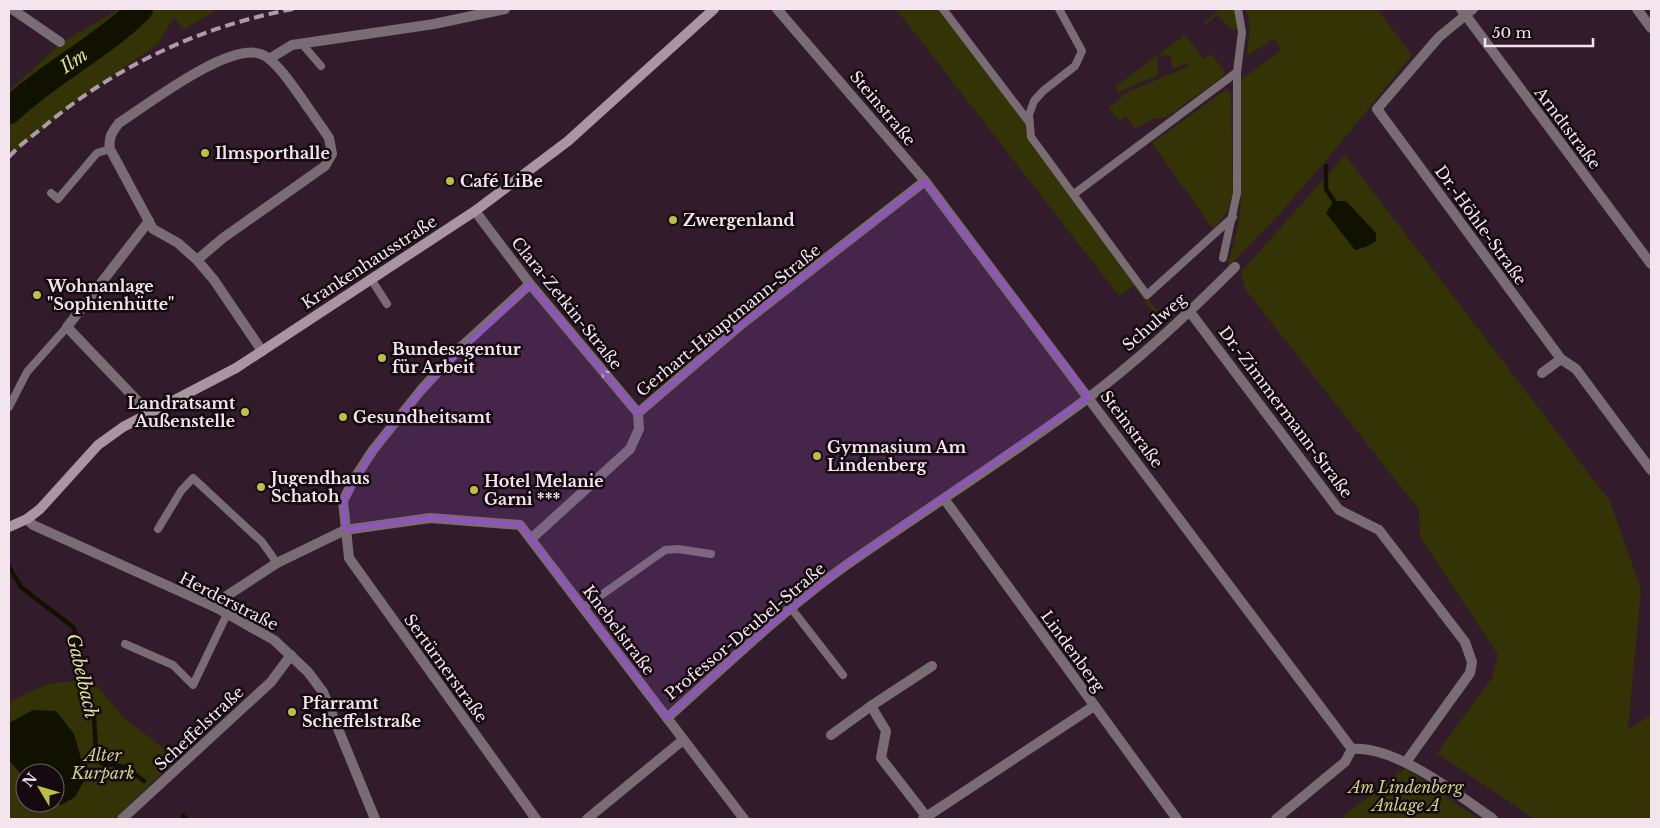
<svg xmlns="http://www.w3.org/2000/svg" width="1660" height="828" font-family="'Libre Baskerville',serif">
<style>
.green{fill:#333305;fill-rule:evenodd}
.water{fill:#110}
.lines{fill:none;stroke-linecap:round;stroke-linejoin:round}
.stream{stroke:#110;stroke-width:4.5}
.river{stroke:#110;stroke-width:26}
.lane{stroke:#796c74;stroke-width:8}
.street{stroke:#796c74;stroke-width:10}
.secondary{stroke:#aa95a2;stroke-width:10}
.rail{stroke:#ae9ba7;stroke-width:4;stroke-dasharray:10 5;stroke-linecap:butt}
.oneway{stroke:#c9bac3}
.marked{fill:#9351c8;fill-opacity:0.2;stroke:#9351c8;stroke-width:4;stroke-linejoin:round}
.poi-dot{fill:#bebf42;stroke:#140a10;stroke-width:2}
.labels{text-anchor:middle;stroke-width:5;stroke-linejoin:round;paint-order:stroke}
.street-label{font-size:16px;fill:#f4e4ee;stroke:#140a10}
.poi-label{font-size:16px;font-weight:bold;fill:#f4e4ee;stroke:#140a10;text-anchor:start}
.park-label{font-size:16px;font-style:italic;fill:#cdcf85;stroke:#140a10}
.water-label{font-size:18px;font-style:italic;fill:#dddf94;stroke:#140a10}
</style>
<rect width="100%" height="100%" fill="#321b2b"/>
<g class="green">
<polygon points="119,9 218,9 183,30 174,17 158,44 80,98 9,157 9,91 61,43"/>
<polygon points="896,9 939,9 1024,116 1026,133 1033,147 1165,321 1161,324 1134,286 1119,296"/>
<polygon points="1220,9 1235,9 1238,28 1233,31 1217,15 1206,24 1204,22"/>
<path d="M1246 9H1377L1412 55C1353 128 1295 202 1227 268L1239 222 1241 198 1240 84 1242 79 1281 50 1274 39 1247 56 1250 25Z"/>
<polygon points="1185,35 1204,59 1211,54 1225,72 1221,78 1167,117 1154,119 1135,129 1126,116 1119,121 1109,108 1122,97 1121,95 1189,66 1188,63 1172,69 1171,55 1157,56 1158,75 1118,92 1115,87"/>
<path d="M1227 89 1231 94 1233 193C1230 208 1224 219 1213 229L1152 143Z"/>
<polygon points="1345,155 1610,501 1641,589 1628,730 1651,715 1651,819 1534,819 1437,753 1492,678 1498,655 1420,537 1419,510 1245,289 1241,272"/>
<path d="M91 679 124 718 167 751 175 761 114 819H9V702L47 684ZM25 773H55V803H25Z"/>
<polygon points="1405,768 1478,819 1340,819"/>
</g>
<g class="water">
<polygon points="1334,201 1346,201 1376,233 1376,241 1366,247 1355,250 1326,213"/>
<polygon points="33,710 56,711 74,734 80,754 84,781 75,797 61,805 55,803 55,773 25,773 25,779 9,760 9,723"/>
</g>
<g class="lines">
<g class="stream">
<polyline points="1326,166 1326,189 1334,201"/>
<polyline points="9,567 21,587 74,628 94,718 96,751 101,763 125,767 144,781"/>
<polyline points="183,816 186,819"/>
</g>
<path class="river" id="s1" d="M9 111C49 73 102 47 140 9"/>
<g class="lane">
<polyline points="943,9 1029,122"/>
<polyline points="1059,9 1082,51 1075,66 1043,91 1034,101 1029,115 1031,137 1147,295 1233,217"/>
<polyline points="302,44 321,66"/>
<polyline points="51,193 58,199 97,153 110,149"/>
<polyline points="1074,194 1237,72"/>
<polyline points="1223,258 1237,193 1237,72 1242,32 1238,9"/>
<polyline points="371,279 387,304"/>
<polyline points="9,407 27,372 67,327"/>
<polyline points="158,529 181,491 193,478 262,542 277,563"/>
<polyline points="583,608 665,550 678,549 711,554"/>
<polyline points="791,608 843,675"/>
<polyline points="125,644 173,665 193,685 227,614"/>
</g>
<g class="street">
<polyline points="12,9 60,42"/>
<path d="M777 9 925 181 1352 749C1395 745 1458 795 1493 819"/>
<polyline points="1461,9 1651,264"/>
<polyline points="1473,9 1439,37 1377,109 1561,359 1576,369 1651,470"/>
<polyline points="1637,9 1651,28"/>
<polyline points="269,59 292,45 434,24 505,9"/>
<polyline points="475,211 530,284 638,413"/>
<path d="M197 260 223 238 325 166 332 154 329 138 323 129C310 112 281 63 263 55 232 39 147 105 119 123 112 132 108 138 110 149L153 229 178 243 197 260 214 280 262 351"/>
<polyline points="530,284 459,349 421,390 373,450 354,479 343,501 349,558 536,819"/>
<polyline points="1190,312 1339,510 1379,530 1465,642 1472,662 1470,673 1406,762"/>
<polyline points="1542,373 1561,359"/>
<polyline points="149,413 67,327 149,221"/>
<polyline points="945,500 1177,819"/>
<polyline points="27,519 33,525 217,608 274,640 308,672 323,692 375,819"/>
<polyline points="532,538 630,449 639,429 638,413 743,323 925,181"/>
<polyline points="217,608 225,597 277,563 345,530 430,518 520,525 744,819"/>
<path d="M667 718C725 666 782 611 845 566 926 509 1009 457 1088 398 1140 359 1189 313 1235 267"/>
<polyline points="831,735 871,706"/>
<polyline points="926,816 881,758 886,731 871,706 932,666"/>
<polyline points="122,819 271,682 291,655"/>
<polyline points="587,819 683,740"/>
<polyline points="923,819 1094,706"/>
<polyline points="1276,819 1345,762 1352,749"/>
</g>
<polyline class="secondary" points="9,527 27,519 40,509 98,445 123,427 236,368 475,211 568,141 714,9"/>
<path class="rail" d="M9 157C20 144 34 135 47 124 118 65 202 26 293 9"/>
</g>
<defs><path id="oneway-shaft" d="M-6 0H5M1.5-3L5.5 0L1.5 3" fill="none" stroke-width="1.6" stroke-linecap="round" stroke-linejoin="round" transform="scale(1.25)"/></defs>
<use class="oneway" href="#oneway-shaft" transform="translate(607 376) rotate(-130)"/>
<path class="marked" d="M925 181 1089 397 845 566 772 624 667 718 520 525 430 518 345 530 343 501 373 450 421 390 530 284 638 413 743 323Z"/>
<g class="poi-dot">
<circle cx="205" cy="153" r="5"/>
<circle cx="450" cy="181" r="5"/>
<circle cx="673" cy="220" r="5"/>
<circle cx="37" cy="295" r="5"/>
<circle cx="382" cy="358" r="5"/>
<circle cx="245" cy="412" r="5"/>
<circle cx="343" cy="417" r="5"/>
<circle cx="817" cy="456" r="5"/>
<circle cx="261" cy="487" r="5"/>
<circle cx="474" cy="490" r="5"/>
<circle cx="292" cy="712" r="5"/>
</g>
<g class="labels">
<g class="street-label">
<text transform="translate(883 108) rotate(50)" y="6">Steinstraße</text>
<text transform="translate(1568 128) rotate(53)" y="6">Arndtstraße</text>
<text transform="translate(1481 225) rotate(54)" y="6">Dr.-Höhle-Straße</text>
<text transform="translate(369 262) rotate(-33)" y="6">Krankenhausstraße</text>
<text transform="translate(567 303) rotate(51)" y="6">Clara-Zetkin-Straße</text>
<text transform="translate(728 320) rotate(-39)" y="6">Gerhart-Hauptmann-Straße</text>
<text transform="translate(1154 322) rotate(-41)" y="6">Schulweg</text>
<text transform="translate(1286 412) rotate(53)" y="6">Dr.-Zimmermann-Straße</text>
<text transform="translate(1132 429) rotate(53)" y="6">Steinstraße</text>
<text transform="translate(229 601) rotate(27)" y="6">Herderstraße</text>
<text transform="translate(619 630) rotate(53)" y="6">Knebelstraße</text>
<text transform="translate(745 631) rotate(-40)" y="6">Professor-Deubel-Straße</text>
<text transform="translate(1073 651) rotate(54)" y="6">Lindenberg</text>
<text transform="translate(446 668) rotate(54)" y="6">Sertürnerstraße</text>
<text transform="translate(199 728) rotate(-43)" y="6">Scheffelstraße</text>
</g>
<g class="poi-label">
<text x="215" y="159">Ilmsporthalle</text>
<text x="460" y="187">Café LiBe</text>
<text x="683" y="226">Zwergenland</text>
<text x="47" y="292">Wohnanlage<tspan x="47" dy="18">"Sophienhütte"</tspan></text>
<text x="392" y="355">Bundesagentur<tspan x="392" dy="18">für Arbeit</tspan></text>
<text x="235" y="409" text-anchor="end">Landratsamt<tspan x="235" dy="18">Außenstelle</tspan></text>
<text x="353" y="423">Gesundheitsamt</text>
<text x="827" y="453">Gymnasium Am<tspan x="827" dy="18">Lindenberg</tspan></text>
<text x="271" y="484">Jugendhaus<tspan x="271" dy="18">Schatoh</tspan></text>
<text x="484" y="487">Hotel Melanie<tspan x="484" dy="18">Garni ***</tspan></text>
<text x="302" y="709">Pfarramt<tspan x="302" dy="18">Scheffelstraße</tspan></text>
</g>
<g class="park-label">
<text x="103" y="761">Alter<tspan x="103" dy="18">Kurpark</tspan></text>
<text x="1406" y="793">Am Lindenberg<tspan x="1406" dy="18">Anlage A</tspan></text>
</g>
<g class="water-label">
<text dy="6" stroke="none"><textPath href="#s1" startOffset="82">Ilm</textPath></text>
<text transform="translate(82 676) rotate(77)" y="6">Gabelbach</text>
</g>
</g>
<rect width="1660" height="828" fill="none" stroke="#f4e4ee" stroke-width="20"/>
<g transform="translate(40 788) rotate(308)"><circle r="24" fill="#140a10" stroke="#6e6169"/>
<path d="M0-4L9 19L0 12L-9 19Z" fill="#bebf42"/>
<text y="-8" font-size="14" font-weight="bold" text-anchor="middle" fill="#f4e4ee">N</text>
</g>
<path d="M1485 38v8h108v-8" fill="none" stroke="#f4e4ee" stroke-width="2.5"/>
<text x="1492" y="38" font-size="15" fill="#f4e4ee" stroke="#140a10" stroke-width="4" paint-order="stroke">50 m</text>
</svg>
